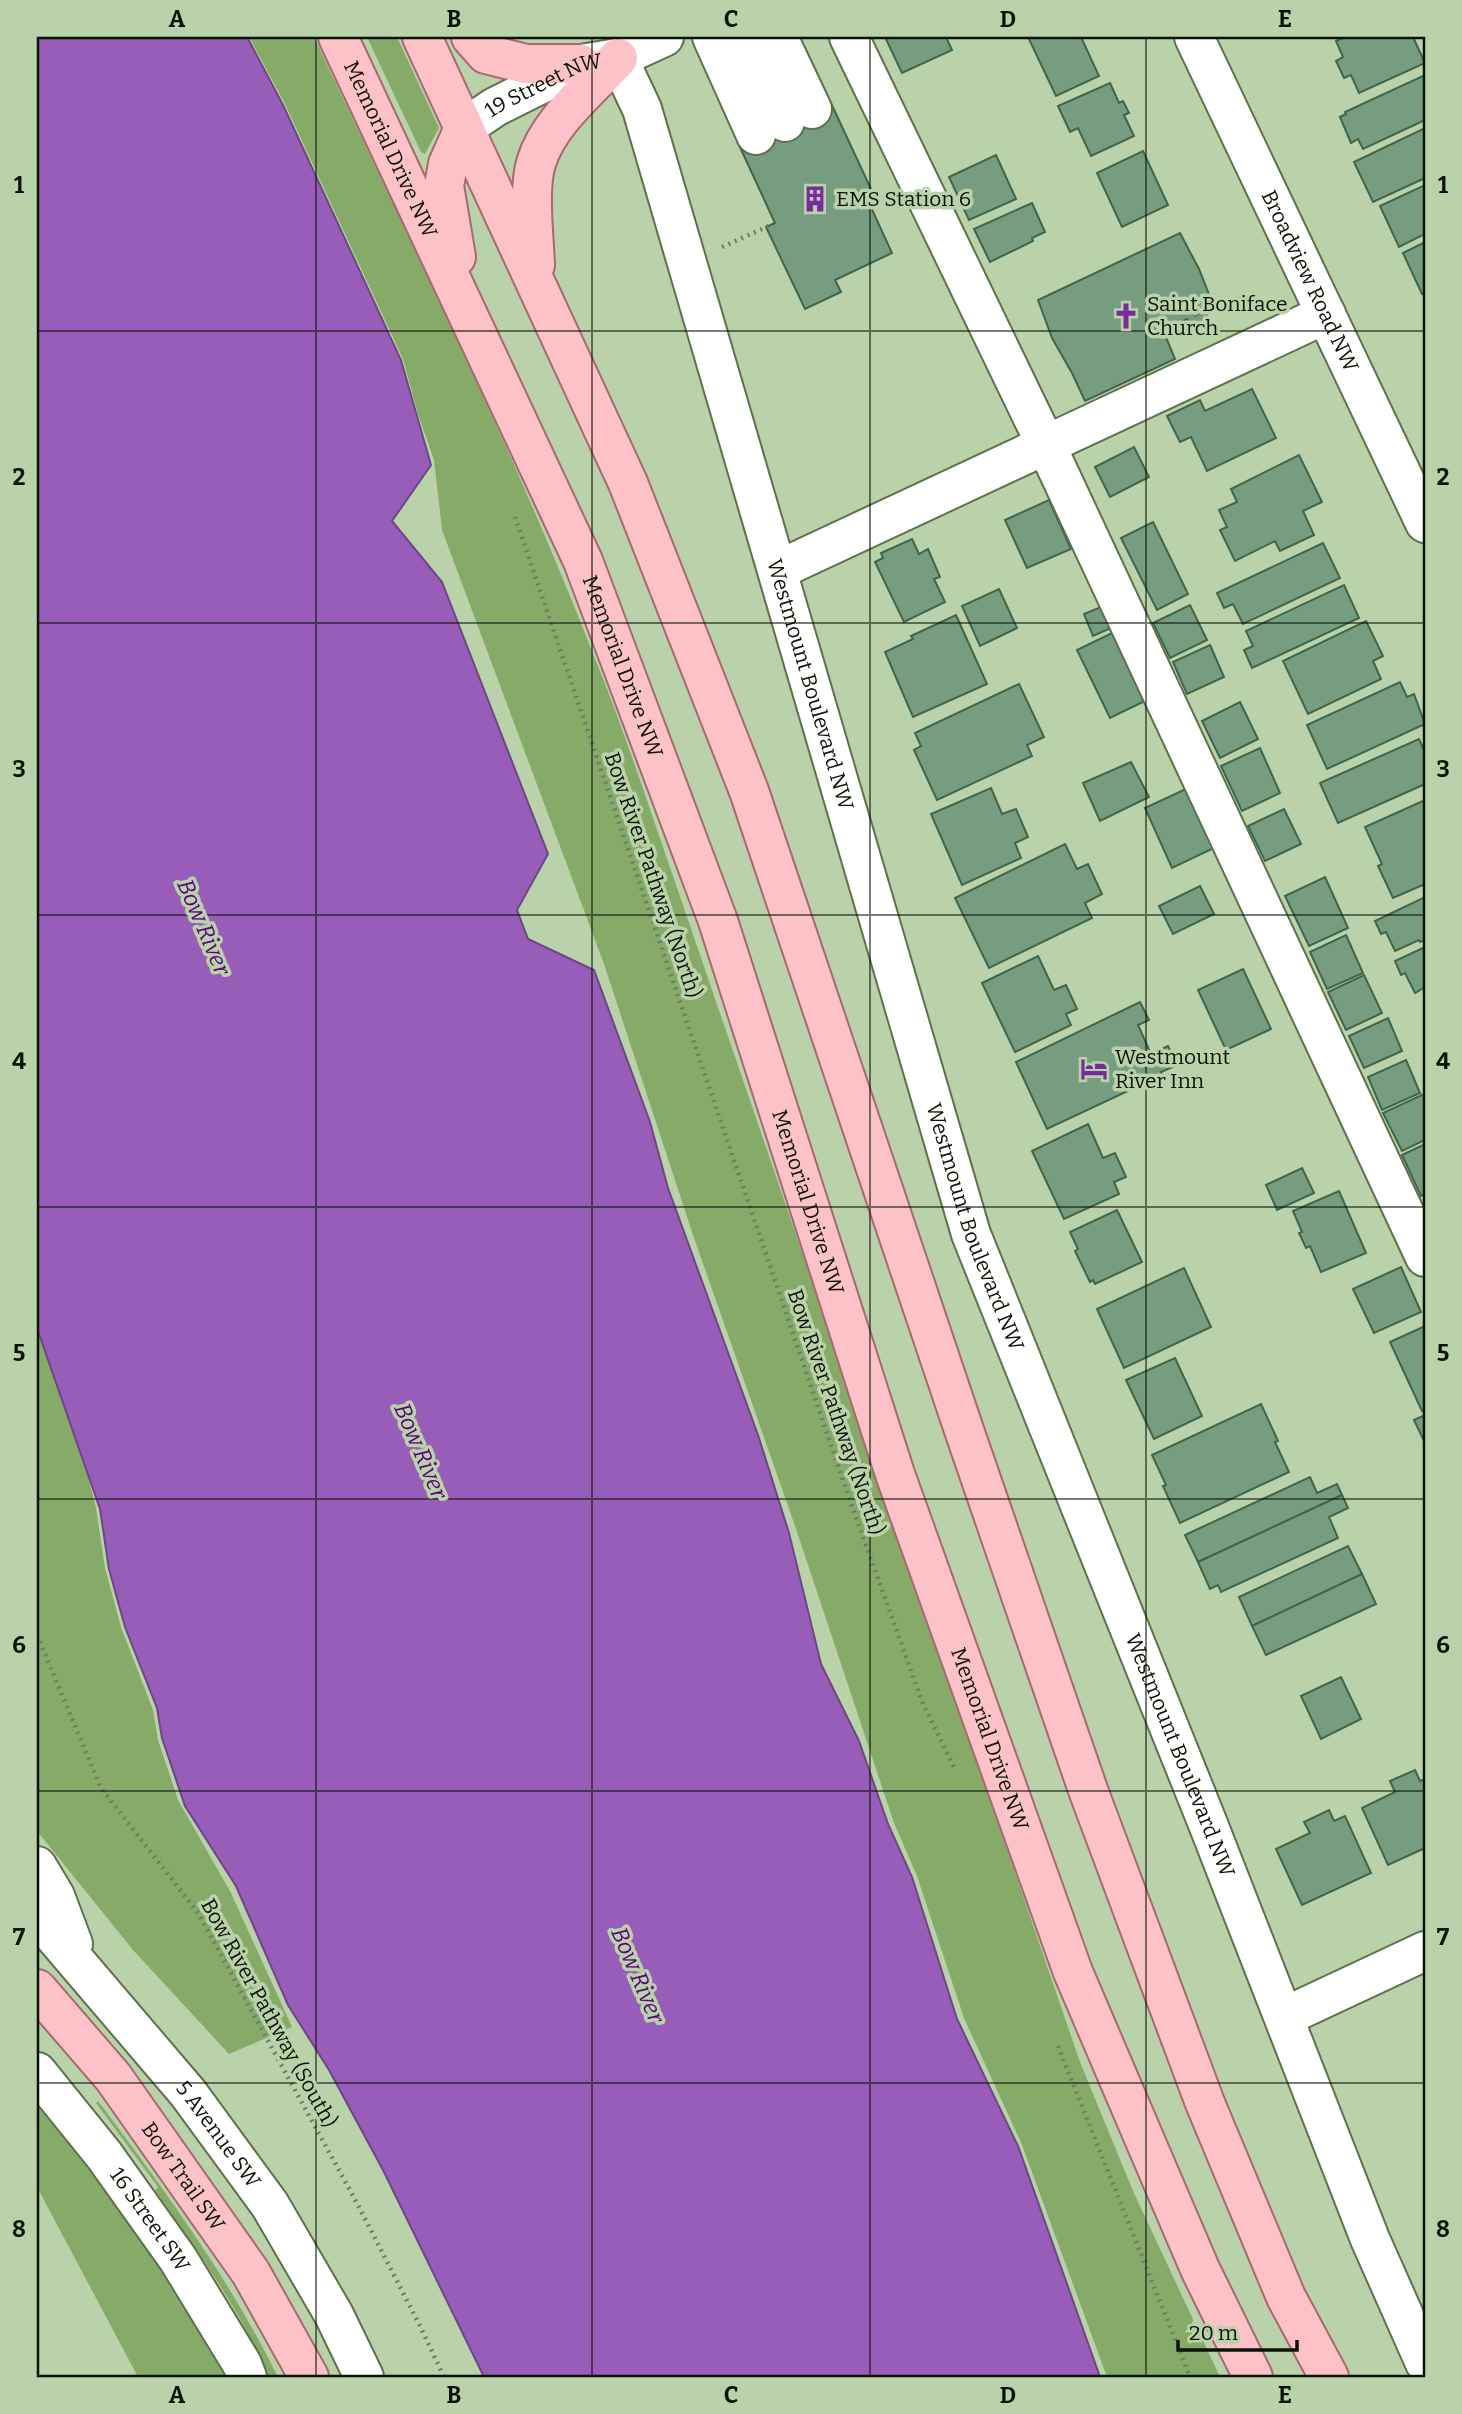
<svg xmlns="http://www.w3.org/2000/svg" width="1462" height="2414" font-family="Bitter,serif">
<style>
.green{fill:#86ab68}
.water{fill:#975db9;stroke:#6d4783;stroke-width:2}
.building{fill:#769d80;stroke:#40664a;stroke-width:2}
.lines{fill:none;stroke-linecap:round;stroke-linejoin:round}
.minor-casing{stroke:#5d724c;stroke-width:42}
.major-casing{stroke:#a7696c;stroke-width:42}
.path{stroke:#6c7d60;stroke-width:4.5;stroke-dasharray:2 5;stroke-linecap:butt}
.minor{stroke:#fff;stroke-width:38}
.major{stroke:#fdc1c8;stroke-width:38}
.grid{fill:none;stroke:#0b1305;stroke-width:2;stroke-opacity:0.55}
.labels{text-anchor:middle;stroke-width:7;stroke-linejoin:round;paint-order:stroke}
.street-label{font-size:21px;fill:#0b1305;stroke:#bad2a9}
.poi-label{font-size:21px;fill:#0b1305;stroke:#bad2a9;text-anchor:start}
.water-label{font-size:23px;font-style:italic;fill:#5b017e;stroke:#bad2a9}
.neatline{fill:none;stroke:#0b1305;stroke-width:2.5}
.grid-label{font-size:23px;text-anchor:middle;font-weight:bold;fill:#0b1305}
</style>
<rect width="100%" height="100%" fill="#bad2a9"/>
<g class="green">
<path d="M249 37H314C411 243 513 448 596 661 612 700 626 740 640 780L1080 2062 1133 2191 1220 2377H1107L1022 2145 964 2018 917 1876 894 1823 794 1523 693 1235 604 964 442 530 434 460 418 414 403 359 284 102Z"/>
<polygon points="367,37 397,37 439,128 425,154 421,152"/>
<polygon points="37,1309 60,1364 96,1508 105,1568 121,1627 153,1710 158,1740 178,1800 231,1893 292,2027 229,2054 133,1950 37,1831"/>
<polygon points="37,2093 162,2262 223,2367 226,2377 138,2377 37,2187"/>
<path d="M98 2101C164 2189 229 2278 278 2377H267C245 2314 193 2246 155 2190L158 2187 96 2103Z"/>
</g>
<polygon class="water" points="37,37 247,37 283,105 401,360 431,465 392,521 442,582 548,854 517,910 528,939 594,970 650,1122 668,1188 758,1435 789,1533 821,1664 859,1741 888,1824 912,1877 957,2019 1018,2146 1100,2377 484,2377 383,2170 329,2070 288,2005 236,1886 185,1806 162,1738 157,1708 125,1627 109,1569 100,1509 37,1328"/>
<g class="building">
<polygon points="885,37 946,37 952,50 902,73"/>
<polygon points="1028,37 1081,37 1099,76 1056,96"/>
<polygon points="1345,37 1413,37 1425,63 1359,93 1351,75 1344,78 1336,61 1343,57 1336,41"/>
<polygon points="1425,75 1425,120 1363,149 1358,139 1351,143 1340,117 1346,114 1345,112"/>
<polygon points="1110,83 1119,103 1123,101 1129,113 1124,115 1134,136 1091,156 1078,128 1070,132 1058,106"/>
<polygon points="830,101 871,189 864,192 892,253 835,280 841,292 805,309 766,227 775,223 738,143"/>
<polygon points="1425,128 1425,178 1373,202 1354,162"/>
<polygon points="1143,151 1168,205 1122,227 1097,173"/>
<polygon points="996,155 1016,199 969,220 949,177"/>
<polygon points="1425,185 1425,234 1399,247 1380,206"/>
<polygon points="1032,203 1045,232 1032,238 1033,241 990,262 974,229"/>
<polygon points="1180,233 1199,269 1214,307 1205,311 1209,319 1191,327 1187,319 1163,330 1175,359 1085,401 1072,373 1052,338 1038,300"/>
<polygon points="1425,242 1425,292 1422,294 1403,253"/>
<polygon points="1252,389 1276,438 1207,471 1191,437 1180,442 1167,416 1200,400 1205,411"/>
<polygon points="1134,447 1149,477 1110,497 1095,467"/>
<polygon points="1299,455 1322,502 1303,511 1314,535 1280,551 1275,541 1235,561 1220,530 1227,527 1219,510 1237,502 1231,489"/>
<polygon points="1049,500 1071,549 1027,568 1005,520"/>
<polygon points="1153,522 1188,594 1157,610 1121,538"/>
<polygon points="912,539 919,554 928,549 940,577 934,579 945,602 904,622 875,562 883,558 881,553"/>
<polygon points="1323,543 1340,578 1243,624 1233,604 1224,608 1217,593"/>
<polygon points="1344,585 1359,618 1252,668 1244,650 1253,646 1246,631"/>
<polygon points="999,589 1017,628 980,646 962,606"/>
<polygon points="1190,605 1207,640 1170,658 1153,623"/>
<polygon points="1101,607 1111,628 1093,636 1084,614"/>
<polygon points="956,615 987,684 913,717 885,652 913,639 911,636"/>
<polygon points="1366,621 1383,656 1373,661 1381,679 1308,714 1283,661"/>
<polygon points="1114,632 1147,700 1110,718 1077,650"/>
<polygon points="1210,645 1224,677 1187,694 1173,662"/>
<polygon points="1400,682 1407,697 1414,694 1425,724 1327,769 1307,725"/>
<polygon points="1019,684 1044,737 1027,745 1032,756 937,800 914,750 921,746 915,733"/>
<polygon points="1240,702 1258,739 1220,758 1202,721"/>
<polygon points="1419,739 1425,753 1425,784 1338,823 1320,783"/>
<polygon points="1260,748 1280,793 1242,811 1221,766"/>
<polygon points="1131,762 1149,797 1100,821 1083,783"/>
<polygon points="1190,787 1218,846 1172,868 1145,808"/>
<polygon points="991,788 1002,814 1016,809 1028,837 1015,843 1021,858 962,885 931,814"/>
<polygon points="1425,800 1425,884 1393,898 1378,866 1382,864 1365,827"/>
<polygon points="1284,809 1301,844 1265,861 1248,826"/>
<polygon points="1065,844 1077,869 1088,864 1102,894 1085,903 1092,918 989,968 955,898"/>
<polygon points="1325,877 1348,928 1309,946 1285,896"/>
<polygon points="1200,886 1214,914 1173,934 1159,906"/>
<polygon points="1425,897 1425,940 1420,942 1419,940 1395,951 1386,932 1381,934 1375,921"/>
<polygon points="1346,935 1363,973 1327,989 1310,952"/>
<polygon points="1425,947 1425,987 1415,993 1405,973 1401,975 1395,961"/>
<polygon points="1038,956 1054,990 1066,985 1077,1009 1066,1014 1071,1025 1015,1052 982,983"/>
<polygon points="1243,969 1271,1029 1226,1050 1198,990"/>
<polygon points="1364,975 1382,1013 1346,1030 1328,992"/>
<polygon points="1140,1002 1149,1020 1138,1025 1151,1054 1168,1046 1177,1065 1161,1072 1162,1075 1047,1129 1016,1062"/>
<polygon points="1388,1018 1402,1051 1364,1068 1349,1036"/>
<polygon points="1406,1060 1420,1093 1382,1110 1368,1077"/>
<polygon points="1424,1094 1425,1140 1402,1151 1383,1113"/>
<polygon points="1088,1124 1103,1158 1115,1153 1126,1177 1114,1182 1119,1194 1064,1219 1032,1151"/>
<polygon points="1425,1144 1425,1194 1421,1196 1402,1155"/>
<polygon points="1302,1168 1314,1193 1277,1210 1266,1185"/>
<polygon points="1339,1191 1366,1253 1321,1272 1310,1246 1306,1248 1299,1233 1302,1232 1293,1211"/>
<polygon points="1117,1210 1142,1262 1095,1284 1093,1280 1090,1282 1075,1251 1078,1249 1070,1232"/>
<polygon points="1401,1267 1421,1312 1374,1333 1353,1289"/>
<polygon points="1184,1268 1211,1327 1124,1368 1097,1309"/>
<polygon points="1425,1326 1425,1410 1422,1411 1390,1342"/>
<polygon points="1175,1358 1202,1416 1154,1439 1126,1380"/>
<polygon points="1261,1404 1278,1441 1275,1442 1289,1472 1180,1523 1163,1486 1166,1485 1152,1455"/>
<polygon points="1425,1415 1425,1443 1414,1420"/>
<polygon points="1310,1477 1317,1493 1337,1484 1342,1495 1198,1562 1185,1535"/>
<polygon points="1342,1495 1348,1508 1329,1517 1338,1538 1221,1592 1218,1585 1210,1589 1198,1562"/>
<polygon points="1348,1546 1362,1574 1252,1626 1239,1597"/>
<polygon points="1362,1574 1376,1604 1266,1655 1252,1626"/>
<polygon points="1341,1677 1361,1719 1321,1739 1301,1696"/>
<polygon points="1415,1770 1420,1781 1425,1779 1425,1848 1388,1865 1362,1808 1395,1792 1390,1781"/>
<polygon points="1329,1810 1334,1821 1345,1816 1371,1873 1302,1905 1276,1849 1310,1833 1304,1822"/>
</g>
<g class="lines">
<g class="minor-casing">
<g id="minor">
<polyline points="712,37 756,135"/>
<polyline points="746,37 785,122"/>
<polyline points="778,37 812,109"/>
<polyline points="849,37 1046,445 1425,1257"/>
<path id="s1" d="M1194 37 1425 523"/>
<path id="s2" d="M618 58 642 109 971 1234 1208 1824 1370 2239 1425 2363"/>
<path id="s3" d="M464 128 495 107 581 64 618 58 664 37"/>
<polyline points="778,570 1326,314"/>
<polyline points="37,1866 55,1896 73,1944"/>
<path id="s4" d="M37 1916 188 2093 270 2205 334 2315 364 2377"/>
<polyline points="1284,2017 1425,1951"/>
<path id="s5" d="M37 2072 104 2155 178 2259 242 2364 247 2377"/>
</g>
</g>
<g class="major-casing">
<g id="major">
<path id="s6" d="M338 37 583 561 718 921 895 1474 1073 1972 1200 2269 1253 2377"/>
<polyline points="422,37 628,483 749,791 965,1433 1088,1790 1205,2103 1286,2297 1329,2377"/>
<polyline points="471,37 486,54 526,64 581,64"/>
<polyline points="456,257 444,186 448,164 464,128"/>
<path d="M535 265C534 236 528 190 536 163 548 122 590 89 618 58"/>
<path id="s7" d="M37 1989 113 2077 251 2273 309 2377"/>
</g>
</g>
<g class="path">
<polyline points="722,247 771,225"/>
<polyline points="1196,315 1203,329"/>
<polyline points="515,517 848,1495 923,1704 955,1769"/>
<polyline points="37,1635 101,1788 198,1913 358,2205 420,2326 444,2377"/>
<polyline points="1058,2046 1190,2377"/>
</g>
<use href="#minor" class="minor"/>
<use href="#major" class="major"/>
</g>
<path class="grid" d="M316 37V2377M592 37V2377M870 37V2377M1146 37V2377M37 331H1425M37 623H1425M37 915H1425M37 1207H1425M37 1499H1425M37 1791H1425M37 2083H1425"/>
<defs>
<g id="building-bare" transform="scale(2.1)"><path d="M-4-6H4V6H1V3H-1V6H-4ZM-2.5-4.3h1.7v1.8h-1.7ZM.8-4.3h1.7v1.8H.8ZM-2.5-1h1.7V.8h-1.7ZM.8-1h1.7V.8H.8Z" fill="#782b9d" stroke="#bad2a9" stroke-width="2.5" paint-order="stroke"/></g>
<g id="church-bare" transform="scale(2.1)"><path d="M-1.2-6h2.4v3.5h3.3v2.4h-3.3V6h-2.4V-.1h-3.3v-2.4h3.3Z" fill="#782b9d" stroke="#bad2a9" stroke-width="2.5" paint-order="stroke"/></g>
<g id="hotel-bare" transform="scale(2.1)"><path d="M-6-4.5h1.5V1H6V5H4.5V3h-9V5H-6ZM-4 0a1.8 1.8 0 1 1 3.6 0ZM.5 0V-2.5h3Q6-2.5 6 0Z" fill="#782b9d" stroke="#bad2a9" stroke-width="2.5" paint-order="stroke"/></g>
</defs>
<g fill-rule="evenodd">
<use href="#building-bare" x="815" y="199"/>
<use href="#church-bare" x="1126" y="316"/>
<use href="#hotel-bare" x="1094" y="1069"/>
</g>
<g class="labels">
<g class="street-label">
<text dy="7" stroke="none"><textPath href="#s3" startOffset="91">19 Street NW</textPath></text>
<text dy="7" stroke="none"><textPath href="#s6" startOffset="124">Memorial Drive NW</textPath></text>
<text dy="7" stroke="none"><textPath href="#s1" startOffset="270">Broadview Road NW</textPath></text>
<text dy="7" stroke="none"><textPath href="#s6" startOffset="691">Memorial Drive NW</textPath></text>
<text dy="7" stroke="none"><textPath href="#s2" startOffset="656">Westmount Boulevard NW</textPath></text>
<text transform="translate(653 875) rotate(71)" y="7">Bow River Pathway (North)</text>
<text dy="7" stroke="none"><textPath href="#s6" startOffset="1258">Memorial Drive NW</textPath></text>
<text dy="7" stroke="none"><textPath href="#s2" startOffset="1223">Westmount Boulevard NW</textPath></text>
<text transform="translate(836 1412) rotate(71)" y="7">Bow River Pathway (North)</text>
<text dy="7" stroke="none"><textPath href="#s6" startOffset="1825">Memorial Drive NW</textPath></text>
<text dy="7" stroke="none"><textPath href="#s2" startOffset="1790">Westmount Boulevard NW</textPath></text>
<text transform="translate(269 2013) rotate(61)" y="7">Bow River Pathway (South)</text>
<text dy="7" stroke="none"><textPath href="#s4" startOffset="284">5 Avenue SW</textPath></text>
<text dy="7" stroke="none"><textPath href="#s7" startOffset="238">Bow Trail SW</textPath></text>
<text dy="7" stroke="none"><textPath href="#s5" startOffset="186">16 Street SW</textPath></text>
</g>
<g class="poi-label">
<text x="836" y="206">EMS Station 6</text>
<text x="1147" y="311">Saint Boniface<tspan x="1147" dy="24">Church</tspan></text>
<text x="1115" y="1064">Westmount<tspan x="1115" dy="24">River Inn</tspan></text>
</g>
<g class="water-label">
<text transform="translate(204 927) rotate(67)" y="8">Bow River</text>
<text transform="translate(421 1451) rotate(67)" y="8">Bow River</text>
<text transform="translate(638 1975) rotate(67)" y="8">Bow River</text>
</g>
</g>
<rect width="1462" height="2414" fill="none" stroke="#bad2a9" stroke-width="77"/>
<path d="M1178 2340v10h119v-10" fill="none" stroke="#0b1305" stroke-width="3.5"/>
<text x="1189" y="2340" font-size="21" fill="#0b1305" stroke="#bad2a9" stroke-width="5" paint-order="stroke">20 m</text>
<rect x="38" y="38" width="1386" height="2338" class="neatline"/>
<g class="grid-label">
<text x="177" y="27">A</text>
<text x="454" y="27">B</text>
<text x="731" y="27">C</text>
<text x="1008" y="27">D</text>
<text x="1285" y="27">E</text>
<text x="19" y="193">1</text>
<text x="1443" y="193">1</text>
<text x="19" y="485">2</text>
<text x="1443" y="485">2</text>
<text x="19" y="777">3</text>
<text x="1443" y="777">3</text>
<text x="19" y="1069">4</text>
<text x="1443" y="1069">4</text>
<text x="19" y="1361">5</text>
<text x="1443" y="1361">5</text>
<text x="19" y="1653">6</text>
<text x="1443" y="1653">6</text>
<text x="19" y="1945">7</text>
<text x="1443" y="1945">7</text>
<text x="19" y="2237">8</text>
<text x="1443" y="2237">8</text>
<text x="177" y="2403">A</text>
<text x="454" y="2403">B</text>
<text x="731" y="2403">C</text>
<text x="1008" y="2403">D</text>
<text x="1285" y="2403">E</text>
</g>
</svg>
